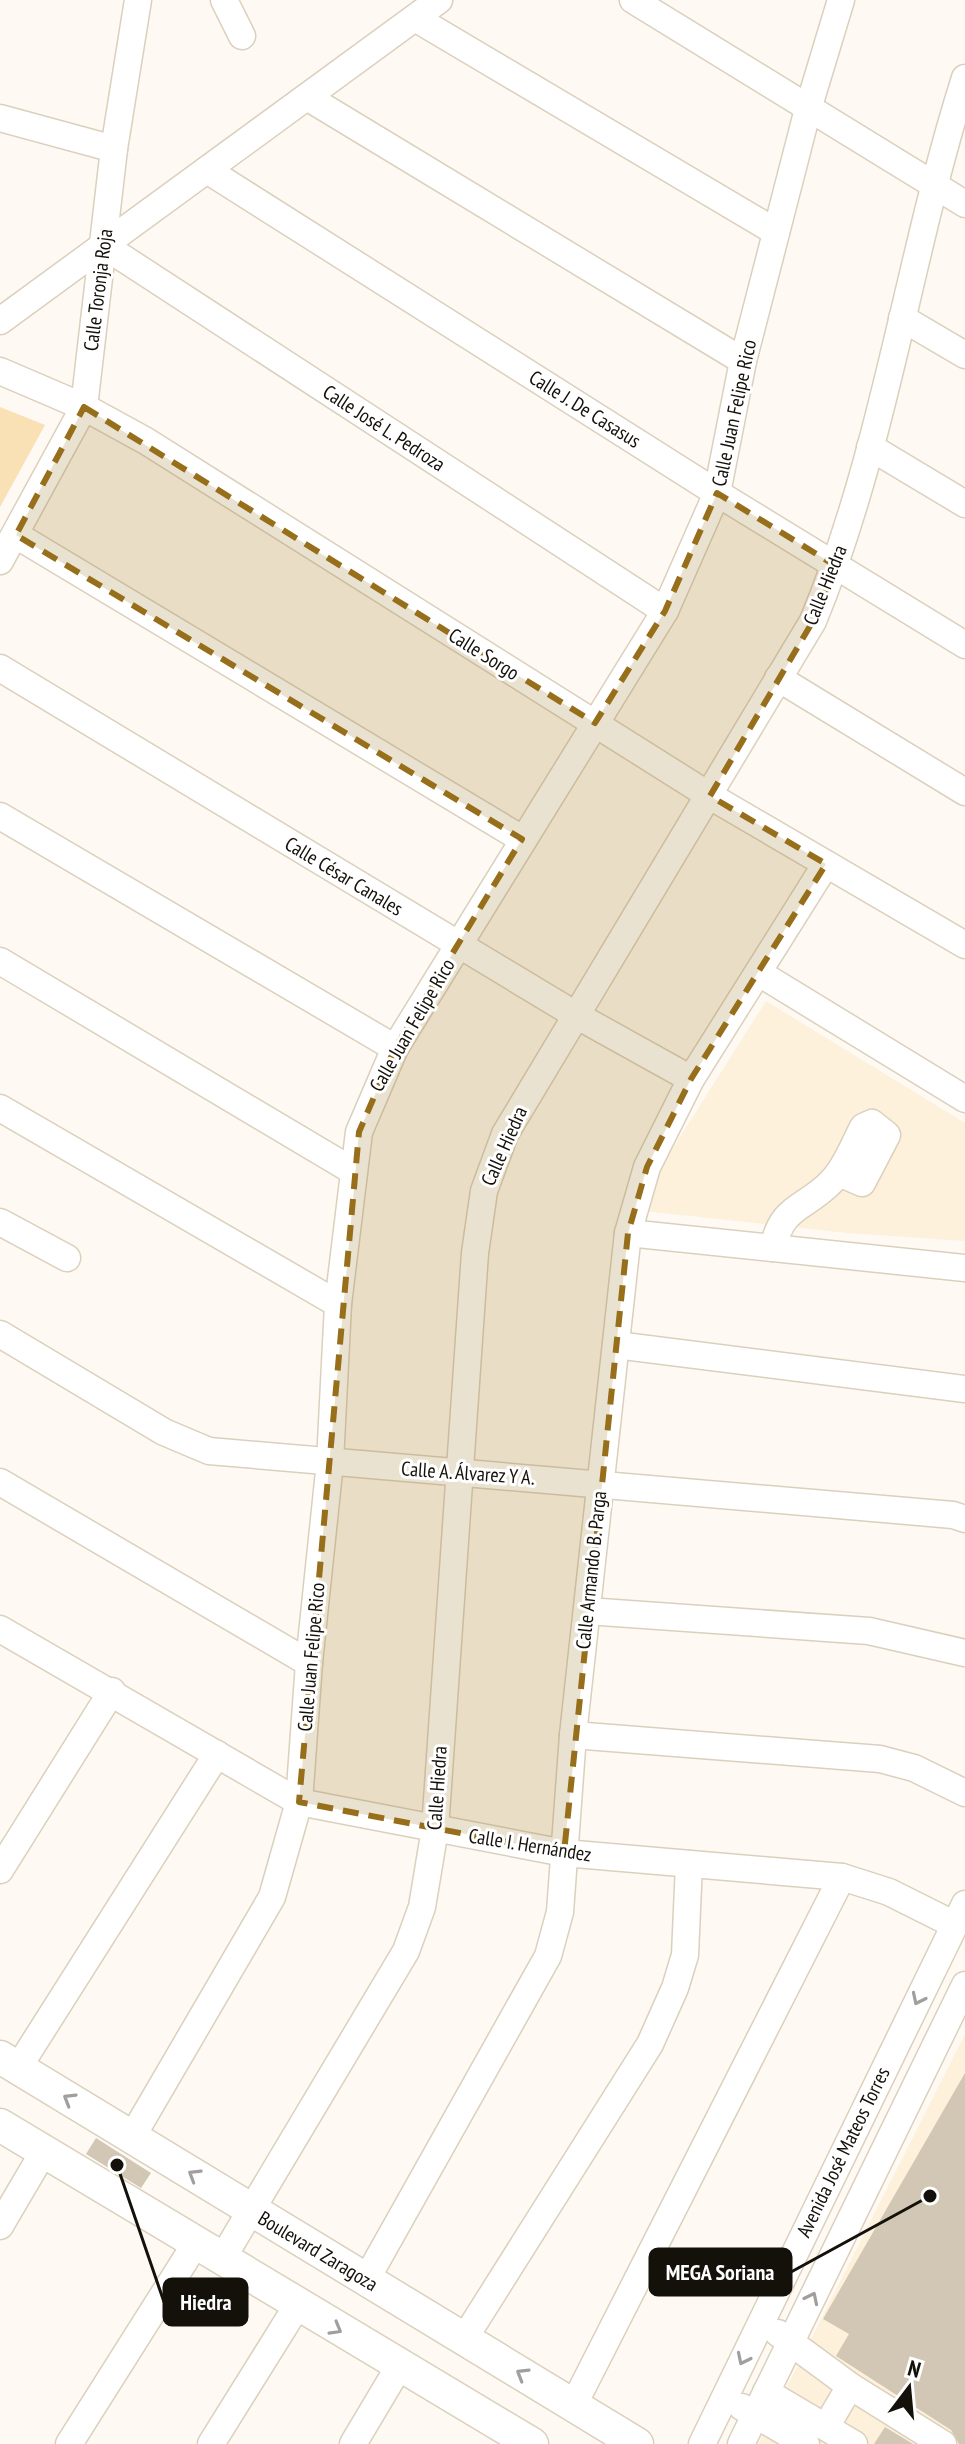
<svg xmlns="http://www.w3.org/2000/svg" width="965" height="2444" font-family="'PT Sans Narrow',sans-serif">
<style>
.built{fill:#fdf1dc}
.green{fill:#fae0b5}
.building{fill:#d2c7b4}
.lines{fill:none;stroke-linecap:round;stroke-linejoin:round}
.minor-casing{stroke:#dbd0bd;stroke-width:29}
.major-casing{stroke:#dbd0bd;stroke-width:35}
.minor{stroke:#fff;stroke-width:26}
.major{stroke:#fff;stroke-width:32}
.oneway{stroke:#a19f9d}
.marked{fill:#976e1a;fill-opacity:0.2;stroke:#976e1a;stroke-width:6;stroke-dasharray:16 10;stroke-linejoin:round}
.labels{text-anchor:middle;stroke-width:6;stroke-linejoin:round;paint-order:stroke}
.street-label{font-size:20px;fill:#14100a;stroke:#fff}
.leader{fill:none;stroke:#14100a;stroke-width:3}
.callout-dot{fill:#14100a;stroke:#fff;stroke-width:3}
.callout{fill:#14100a;stroke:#14100a;stroke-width:3}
.callout-label{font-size:22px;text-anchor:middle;font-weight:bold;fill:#fff}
</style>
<rect width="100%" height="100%" fill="#fef9f2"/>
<g class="built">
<polygon points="766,1001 965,1123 965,1241 847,1233 644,1211 647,1189"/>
<polygon points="965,2034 965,2444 758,2444"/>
</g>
<polygon class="green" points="0,407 45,425 0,507"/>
<g class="building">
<polygon points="965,2073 965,2444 959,2444 951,2430 836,2356 849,2334 823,2319"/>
<polygon points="96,2138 151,2173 141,2188 86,2154"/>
<polygon points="885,2427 913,2444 874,2444"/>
</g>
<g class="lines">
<g class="minor-casing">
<g id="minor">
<polyline points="224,0 242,36"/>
<polyline points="633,0 965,204"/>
<polyline points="415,18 776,232"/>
<polyline points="307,97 743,361"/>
<polyline points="0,118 114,149"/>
<polyline points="207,170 717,493 965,645"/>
<polyline points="103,245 665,611"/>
<polyline points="902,318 965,355"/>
<polyline points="0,321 439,0"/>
<polyline points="0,371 84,407 146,441 710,796 965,945"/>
<polyline points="870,447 965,504"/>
<polyline points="16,535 522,839"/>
<polyline points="0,561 84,407 114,149 138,0"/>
<polyline points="0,668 574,1014 691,1079"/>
<polyline points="778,678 965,792"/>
<polyline points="0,816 395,1048"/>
<polyline points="0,961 353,1171"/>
<polyline points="759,973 965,1099"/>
<polyline points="0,1108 338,1304"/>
<polyline points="0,1222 67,1258"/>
<polyline points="628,1233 965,1268"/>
<path d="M773 1248C782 1204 806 1209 832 1181 846 1167 854 1144 863 1127L872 1123 887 1135 862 1183 839 1173"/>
<polyline points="0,1334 164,1432 209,1451 953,1515 965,1519"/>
<polyline points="616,1345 965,1389"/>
<polyline points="0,1482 309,1663"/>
<polyline points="587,1611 869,1631 965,1653"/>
<polyline points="0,1629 299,1802 564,1853 842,1877 889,1892 955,1925"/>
<polyline points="573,1735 880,1759 914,1768 965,1793"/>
<polyline points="0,1870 112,1691"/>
<polyline points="18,2068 217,1754"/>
<polyline points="132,2137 272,1897 299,1802 309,1663 330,1462 338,1304 359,1132 395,1048 665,611 717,493 743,361 808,109 841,0"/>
<polyline points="0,2226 44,2151"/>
<path d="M222 2259 406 1951 422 1907 435 1829 475 1253 484 1191 505 1134 813 621C885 447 908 257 965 78"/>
<polyline points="366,2280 548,1956 560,1912 573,1735 628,1233 647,1167 691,1079 826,864"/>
<polyline points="778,2333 850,2386 943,2444"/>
<polyline points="464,2339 650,2044 675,1988 685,1955 689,1864"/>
<polyline points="766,2392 854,2444"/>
<polyline points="573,2406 842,1877"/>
<polyline points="742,2407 806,2444"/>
<polyline points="826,2427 850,2386"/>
<polyline points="69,2444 196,2243"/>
<polyline points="211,2444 297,2306"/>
<polyline points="353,2444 400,2365"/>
<polyline points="702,2444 965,1904"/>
<polyline points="741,2444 965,1985"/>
</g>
</g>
<g class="major-casing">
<g id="major">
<polyline points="0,2057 637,2444"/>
<polyline points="0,2125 532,2444"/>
</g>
</g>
<use href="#minor" class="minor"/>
<use href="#major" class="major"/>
</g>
<defs><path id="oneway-chevron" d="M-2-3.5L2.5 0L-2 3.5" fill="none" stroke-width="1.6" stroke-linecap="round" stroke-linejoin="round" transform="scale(2)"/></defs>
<g class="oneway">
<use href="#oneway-chevron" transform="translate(918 1999) rotate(116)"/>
<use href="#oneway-chevron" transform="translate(69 2099) rotate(-149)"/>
<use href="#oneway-chevron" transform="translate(194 2175) rotate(-148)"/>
<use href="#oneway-chevron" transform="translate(812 2298) rotate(-64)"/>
<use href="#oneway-chevron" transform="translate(336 2329) rotate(30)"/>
<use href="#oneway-chevron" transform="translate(743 2359) rotate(116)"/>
<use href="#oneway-chevron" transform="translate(522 2374) rotate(-149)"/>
</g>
<path class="marked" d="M84 407 595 723 665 611 717 493 836 566 813 621 710 796 826 864 691 1079 647 1167 628 1233 564 1853 299 1802 359 1132 395 1048 522 839 16 535Z"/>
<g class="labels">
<g class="street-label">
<text transform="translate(98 290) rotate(-83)" y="7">Calle Toronja Roja</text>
<text transform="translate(585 409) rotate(32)" y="7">Calle J. De Casasus</text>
<text transform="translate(734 413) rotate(-78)" y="7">Calle Juan Felipe Rico</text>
<text transform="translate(384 428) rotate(33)" y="7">Calle José L. Pedroza</text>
<text transform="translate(825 585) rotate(-68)" y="7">Calle Hiedra</text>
<text transform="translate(484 654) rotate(32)" y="7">Calle Sorgo</text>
<text transform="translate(344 876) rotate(31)" y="7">Calle César Canales</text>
<text transform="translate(412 1025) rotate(-60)" y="7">Calle Juan Felipe Rico</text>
<text transform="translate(504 1146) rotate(-66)" y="7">Calle Hiedra</text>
<text transform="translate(468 1473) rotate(4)" y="7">Calle A. Álvarez Y A.</text>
<text transform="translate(591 1570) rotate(-84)" y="7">Calle Armando B. Parga</text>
<text transform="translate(311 1657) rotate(-85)" y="7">Calle Juan Felipe Rico</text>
<text transform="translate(437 1788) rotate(-86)" y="7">Calle Hiedra</text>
<text transform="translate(530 1845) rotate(9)" y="7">Calle I. Hernández</text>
<text transform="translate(843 2152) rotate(-64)" y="7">Avenida José Mateos Torres</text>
<text transform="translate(318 2251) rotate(31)" y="7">Boulevard Zaragoza</text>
</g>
</g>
<path class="leader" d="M930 2196L791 2272M117 2165L164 2302"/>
<g class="callout-dot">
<circle cx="930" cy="2196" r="8"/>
<circle cx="117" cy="2165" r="8"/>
</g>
<g class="callout">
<rect x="650" y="2249" width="141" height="46" rx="8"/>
<rect x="164" y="2279" width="83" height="46" rx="8"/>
</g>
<g class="callout-label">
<text x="720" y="2280">MEGA Soriana</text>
<text x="206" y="2310">Hiedra</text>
</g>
<g transform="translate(909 2388) rotate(16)" stroke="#ffffff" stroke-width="6" paint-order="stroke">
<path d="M0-6L14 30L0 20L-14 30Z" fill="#14100a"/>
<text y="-12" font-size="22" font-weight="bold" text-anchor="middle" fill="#14100a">N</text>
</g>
</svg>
